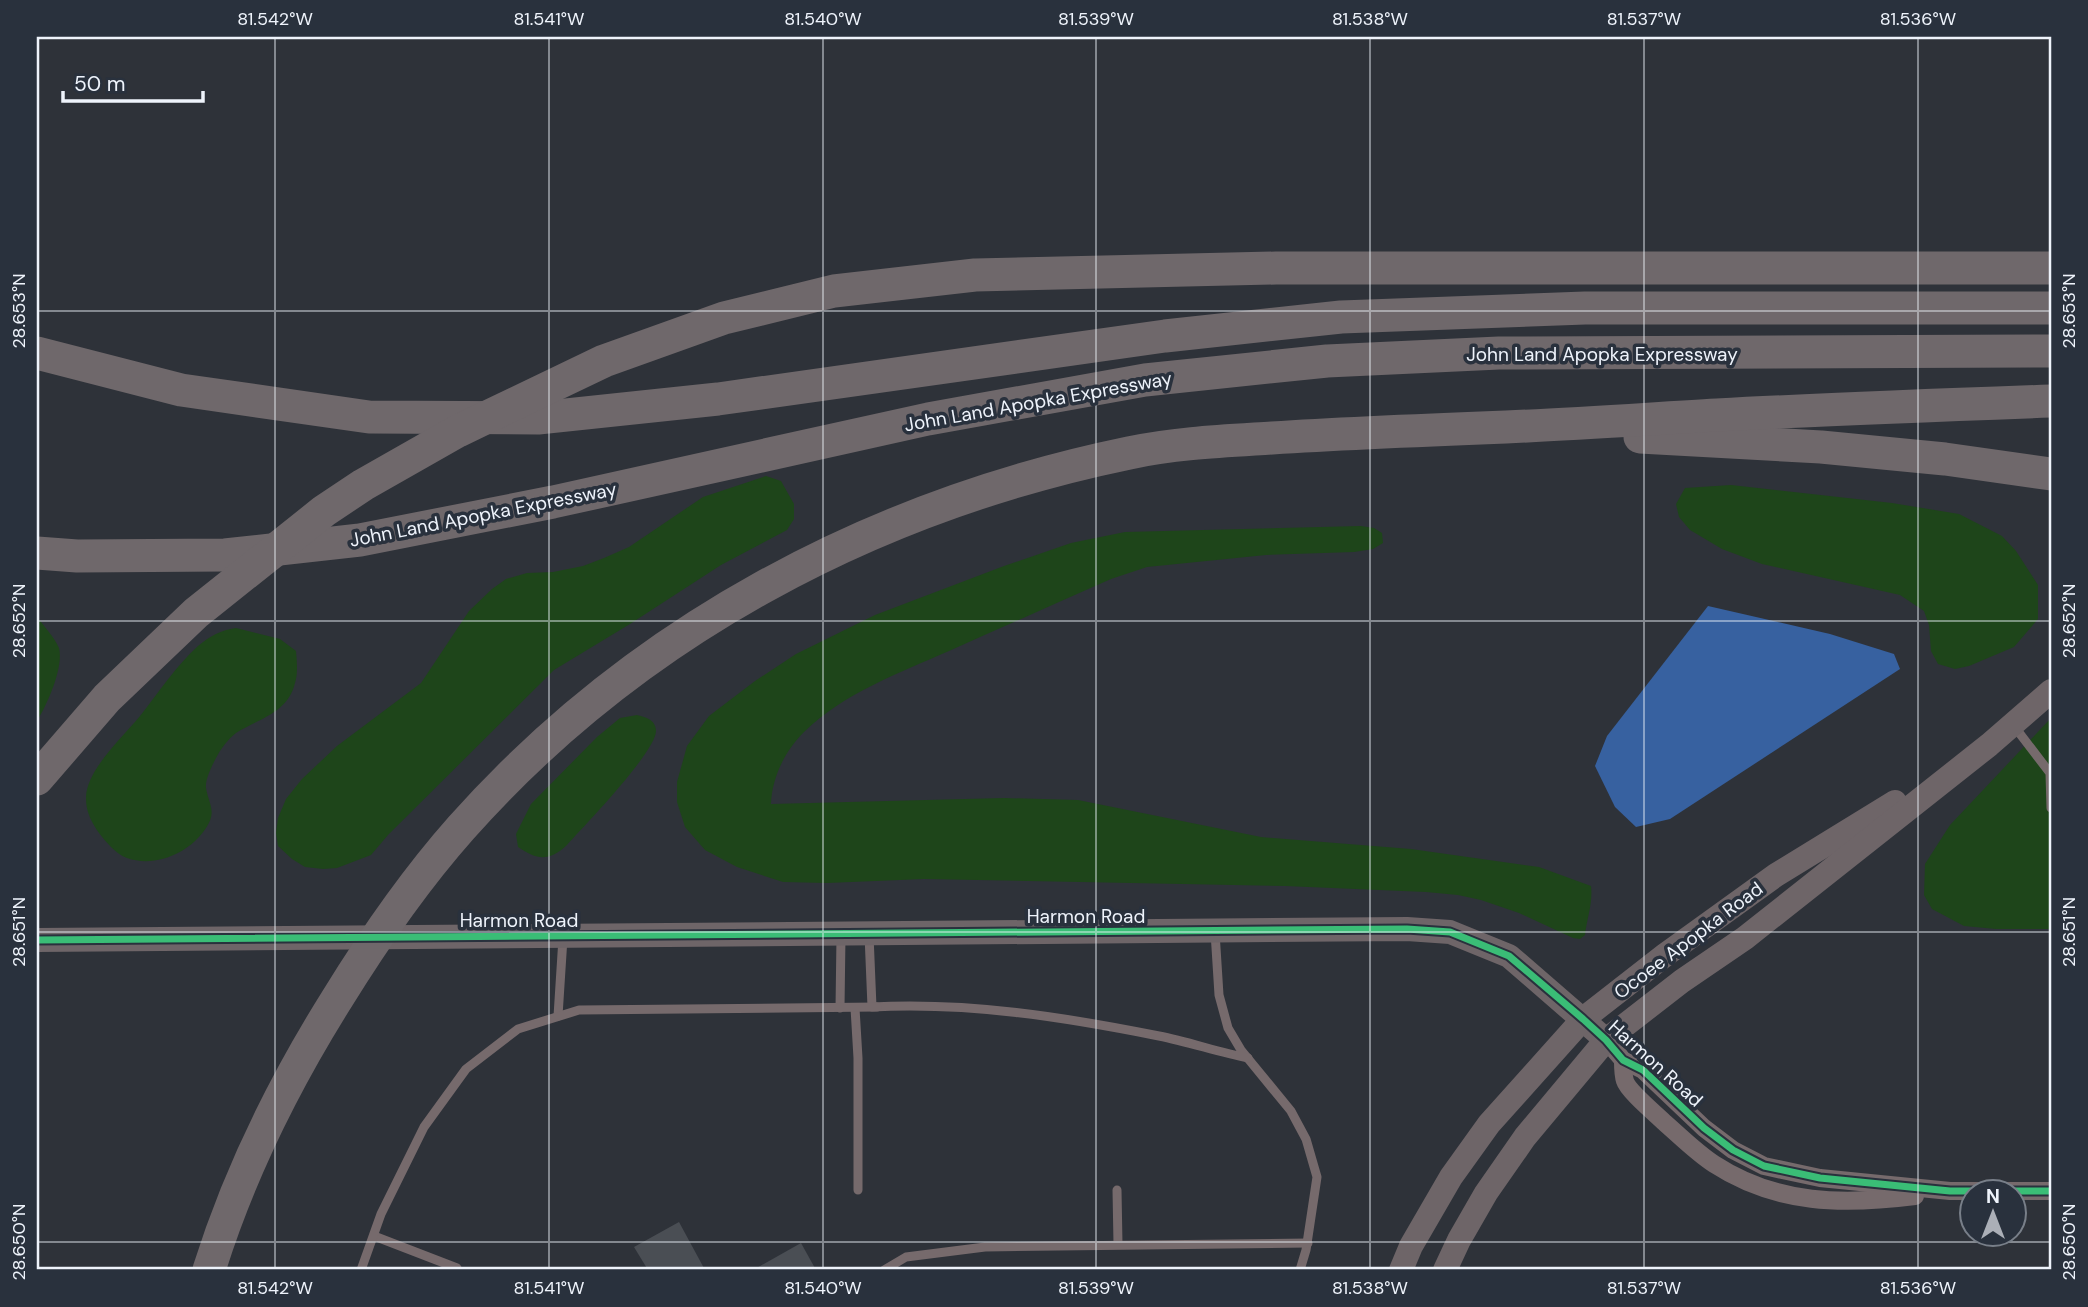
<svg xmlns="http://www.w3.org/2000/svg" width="2088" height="1307" font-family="'DM Sans',sans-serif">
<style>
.green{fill:#1e451a}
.water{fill:#3761a0}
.building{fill:#4a4e54}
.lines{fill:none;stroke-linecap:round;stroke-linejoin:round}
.lane{stroke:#766a6c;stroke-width:9}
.street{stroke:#766a6c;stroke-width:18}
.secondary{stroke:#6e6568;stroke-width:24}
.highway{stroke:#6f686b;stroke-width:33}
.cycleway-casing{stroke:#29313d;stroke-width:11}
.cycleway{stroke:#3abd76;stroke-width:7}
.ticks{fill:none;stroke:#eef3fb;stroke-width:2;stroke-opacity:0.45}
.labels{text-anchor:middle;stroke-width:7;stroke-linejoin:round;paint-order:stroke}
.street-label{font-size:19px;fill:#eef3fb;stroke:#29313d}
.neatline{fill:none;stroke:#eef3fb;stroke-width:2.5}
.ticks-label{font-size:18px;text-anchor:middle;fill:#eef3fb}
</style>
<rect width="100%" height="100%" fill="#2e3239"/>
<g class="green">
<polygon points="766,476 781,481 794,504 794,519 787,530 721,565 630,624 554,670 388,835 371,855 337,868 323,869 305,867 292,859 278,846 276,833 278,818 286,799 302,779 337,746 421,683 469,611 492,589 506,579 527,573 553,572 583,566 604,558 629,547 703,497"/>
<polygon points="1731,485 1892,503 1959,514 2002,536 2016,551 2038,585 2038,619 2014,647 1969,666 1955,669 1938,664 1931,651 1929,625 1924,611 1900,595 1762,564 1722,549 1690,530 1679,517 1676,504 1685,488"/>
<path d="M1361 526 1374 528 1382 533 1383 543 1373 549 1354 552 1266 555 1147 567 1111 579C1057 603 1003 627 949 651 899 673 844 693 804 732 785 751 772 777 771 804L1004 798 1078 800 1261 837 1411 849 1539 867 1591 886C1593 903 1587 918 1585 935L1580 939 1573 938 1519 913 1481 900 1458 895 1426 892 1285 886 924 879 827 883 783 882 737 867 705 850 685 827 677 802V782L687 746 709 716 755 681 796 654 875 615 1004 566 1071 543 1125 532Z"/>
<path d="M37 617C44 626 55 638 59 648 64 667 47 705 37 721Z"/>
<path d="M236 628 280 639 296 651C297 662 298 674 295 683 288 713 258 719 236 733 228 739 220 750 216 758 212 766 205 779 206 788 209 805 217 811 206 828 190 853 155 868 127 858 116 854 106 842 99 833 92 823 86 812 86 799 85 771 123 737 140 716 159 692 176 666 198 646 210 636 221 630 236 628Z"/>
<path d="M637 715C645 717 655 719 656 730 658 750 583 827 567 845 549 862 537 860 518 847L516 834 531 804 597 737 620 718Z"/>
<polygon points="2051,718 2051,929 1996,929 1964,926 1932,909 1924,895 1925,864 1950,825"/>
</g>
<polygon class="water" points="1708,606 1830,634 1894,654 1900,669 1670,819 1636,827 1615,807 1595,766 1607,736"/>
<g class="building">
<polygon points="679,1222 705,1270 648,1270 634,1247"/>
<polygon points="801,1243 816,1270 753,1270"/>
</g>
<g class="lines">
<g class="lane">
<polyline points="2014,726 2050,773 2051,808"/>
<polyline points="1215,932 1219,995 1228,1028 1241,1050 1291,1111 1306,1139 1317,1177 1306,1250 1300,1270"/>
<path d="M869 935 872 1007C969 1002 1064 1017 1159 1036 1189 1042 1218 1052 1248 1058"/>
<polyline points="840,1008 841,936"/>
<polyline points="855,1008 858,1058 858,1190"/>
<polyline points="558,1016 563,938"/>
<polyline points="1117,1190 1118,1244"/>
<polyline points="374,1236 457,1268"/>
<polyline points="361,1270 381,1214 424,1127 466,1069 518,1029 579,1010 877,1007"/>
<polyline points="884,1270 906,1257 985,1247 1308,1243"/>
</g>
<g class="street">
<polyline points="1606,1040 1623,1060 1643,1070 1704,1128 1733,1150 1764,1166 1820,1178 1950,1191 2051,1191"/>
<path d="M1623 1060C1623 1066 1623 1075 1625 1081 1628 1091 1657 1115 1665 1123 1681 1137 1697 1153 1714 1164 1777 1205 1844 1205 1915 1196"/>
</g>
<g class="secondary">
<polyline points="37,940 1407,929 1450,932 1509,956 1606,1040"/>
<polyline points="1401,1270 1411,1246 1451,1177 1489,1124 1583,1019 1665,955 1776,875 1895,802"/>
<polyline points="1445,1270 1459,1240 1486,1193 1525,1137 1606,1040 1682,981 1745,938 1989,745 2051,691"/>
</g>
<g class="highway">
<polyline points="37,353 181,390 369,417 538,418 718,399 1165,336 1341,317 1585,308 2051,308"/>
<polyline points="1640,437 1821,447 1945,459 2051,474"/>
<polyline points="37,553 77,556 225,555 360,540 553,502 928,419 1145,380 1327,361 1499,353 2051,351"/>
<polyline points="37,779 107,698 196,613 324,511 363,485 458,431 604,361 724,318 834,291 975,275 1276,268 2051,268"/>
<path d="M209 1270C239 1174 283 1085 337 999 374 939 414 881 461 828 636 631 872 506 1129 453 1176 443 1225 441 1272 438 1350 433 1428 430 1506 427 1577 424 1647 419 1717 415 1829 409 1940 405 2051 401"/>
</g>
<g class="cycleway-casing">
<polyline id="cycleway" points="37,940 1407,929 1450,932 1509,956 1583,1019 1606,1040 1623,1060 1643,1070 1704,1128 1733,1150 1764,1166 1820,1178 1950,1191 2051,1191"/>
</g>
<use href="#cycleway" class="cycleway"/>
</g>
<path class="ticks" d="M275 37V1270M549 37V1270M823 37V1270M1096 37V1270M1370 37V1270M1644 37V1270M1918 37V1270M37 311H2051M37 621H2051M37 932H2051M37 1242H2051"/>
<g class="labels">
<g class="street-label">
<text x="1602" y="361">John Land Apopka Expressway</text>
<text transform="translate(1038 401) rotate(-10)" y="7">John Land Apopka Expressway</text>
<text transform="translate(483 514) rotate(-11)" y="7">John Land Apopka Expressway</text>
<text x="1086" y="923">Harmon Road</text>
<text x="519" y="927">Harmon Road</text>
<text transform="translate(1688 940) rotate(-37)" y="7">Ocoee Apopka Road</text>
<text transform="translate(1656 1063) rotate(42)" y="7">Harmon Road</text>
</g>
</g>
<rect width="2088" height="1307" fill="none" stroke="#29313d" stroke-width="77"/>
<g transform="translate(1993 1213)"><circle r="33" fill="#29313d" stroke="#787f89" stroke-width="2"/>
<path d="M0-5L12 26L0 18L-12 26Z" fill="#abafb7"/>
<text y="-10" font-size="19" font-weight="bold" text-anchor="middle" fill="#eef3fb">N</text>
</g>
<path d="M63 91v10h140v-10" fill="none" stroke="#eef3fb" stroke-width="3.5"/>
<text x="74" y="91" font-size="21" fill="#eef3fb" stroke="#29313d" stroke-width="5" paint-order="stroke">50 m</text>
<rect x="38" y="38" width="2012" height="1230" class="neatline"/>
<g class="ticks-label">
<text x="275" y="25">81.542°W</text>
<text x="549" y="25">81.541°W</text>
<text x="823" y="25">81.540°W</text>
<text x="1096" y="25">81.539°W</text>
<text x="1370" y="25">81.538°W</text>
<text x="1644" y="25">81.537°W</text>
<text x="1918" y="25">81.536°W</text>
<text transform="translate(19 311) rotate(-90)" y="6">28.653°N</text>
<text transform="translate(2069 311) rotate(-90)" y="6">28.653°N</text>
<text transform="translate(19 621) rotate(-90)" y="6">28.652°N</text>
<text transform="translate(2069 621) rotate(-90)" y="6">28.652°N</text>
<text transform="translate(19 932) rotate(-90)" y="6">28.651°N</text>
<text transform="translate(2069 932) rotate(-90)" y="6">28.651°N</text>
<text transform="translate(19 1242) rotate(-90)" y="6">28.650°N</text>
<text transform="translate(2069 1242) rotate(-90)" y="6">28.650°N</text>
<text x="275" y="1294">81.542°W</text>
<text x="549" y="1294">81.541°W</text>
<text x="823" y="1294">81.540°W</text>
<text x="1096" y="1294">81.539°W</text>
<text x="1370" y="1294">81.538°W</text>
<text x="1644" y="1294">81.537°W</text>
<text x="1918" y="1294">81.536°W</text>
</g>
</svg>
